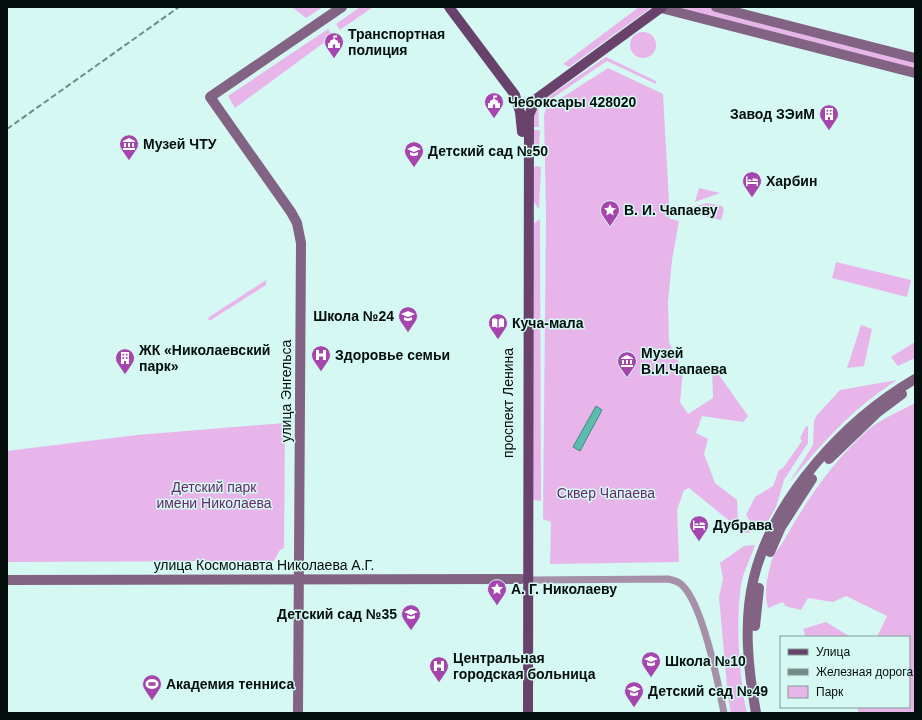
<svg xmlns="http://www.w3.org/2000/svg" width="922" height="720" font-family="Arial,sans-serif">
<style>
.green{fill:#e8b5eb}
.water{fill:#5cbdaf;stroke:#42887e}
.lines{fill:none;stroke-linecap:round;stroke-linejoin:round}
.street{stroke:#a690a8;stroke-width:7}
.secondary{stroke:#826384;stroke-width:10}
.primary{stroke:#68426b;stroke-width:10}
.rail{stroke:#728a85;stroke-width:2;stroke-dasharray:6 3;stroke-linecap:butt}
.labels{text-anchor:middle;stroke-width:3;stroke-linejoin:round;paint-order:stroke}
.poi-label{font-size:14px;font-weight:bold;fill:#040e0c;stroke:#d5f8f2;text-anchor:start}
.street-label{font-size:14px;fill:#040e0c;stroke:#d5f8f2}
.park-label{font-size:14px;fill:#66296b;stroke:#d5f8f2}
</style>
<rect width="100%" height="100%" fill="#d5f8f2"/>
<g class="green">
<polygon points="292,7 323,7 306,18"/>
<polygon points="360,7 373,7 340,30 336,24"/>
<polygon points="639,7 652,7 569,67 563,64"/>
<polygon points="675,7 706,7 915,60 915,70"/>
<polygon points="328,29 333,36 235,108 228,96"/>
<circle cx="643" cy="45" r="13"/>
<polygon points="606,57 656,81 656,84 607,61 544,104 542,101"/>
<polygon points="608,68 663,94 670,219 679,221 672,260 668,303 669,342 683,371 680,402 688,414 713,398 712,365 748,416 743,422 702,416 696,433 708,439 704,454 715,483 737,500 738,519 750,531 749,533 743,532 689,488 684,490 677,510 679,562 550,564 551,522 543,519 546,216 544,115 546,108"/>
<polygon points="538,105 539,127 532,127 532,115"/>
<polygon points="532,130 540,130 539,147 535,146"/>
<polygon points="535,166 541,167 539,209 531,198 531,174"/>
<polygon points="699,188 720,193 695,202"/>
<polygon points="707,203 722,206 724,210 721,220 683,212 684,209"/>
<polygon points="540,219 541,501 533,500 533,224"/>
<polygon points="836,262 911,280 907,297 832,278"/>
<polygon points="266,280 266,285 211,320 208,320 209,317"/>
<polygon points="861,325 872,329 864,366 847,368"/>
<polygon points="915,342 915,358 898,366 891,357"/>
<path d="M897 380C852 409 823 442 789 483L813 445 814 421 817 415 840 390Z"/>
<path d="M915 403V713H859L857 707H909V637H877L887 616 846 596 833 602 808 598 801 610 785 606 783 602 768 608C763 593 768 572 773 557 775 552 780 547 783 542 806 501 832 462 868 430 882 418 899 412 915 403Z"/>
<polygon points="285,423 284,548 280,550 274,561 7,562 7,451 137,435"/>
<polygon points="806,426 808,427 808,443 784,480 776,507 764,528 751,523 746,515 755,497 773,486 779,470 783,468 802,441 800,438"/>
<path d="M755 545C751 557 745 569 742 580 735 615 739 679 747 713H731L728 698 719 597 723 579 720 563 744 546Z"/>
<polygon points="826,622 849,636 861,637 806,637 803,629"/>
</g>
<polygon class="water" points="596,406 602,410 580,451 573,447"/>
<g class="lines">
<path class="street" d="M528 580 668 579C673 580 678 581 682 585 703 605 718 683 724 713"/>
<g class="secondary">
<polyline points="716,7 915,58"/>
<polyline points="661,8 915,73"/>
<polyline points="829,459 878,412 902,394"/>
<polyline points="770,552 781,527 812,479"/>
<polyline points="7,580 521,579"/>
<polyline points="755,626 759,588"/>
<polyline points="298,713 301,243 297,223 291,212 210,97 342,7"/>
<path d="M756 713C748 669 743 621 754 577 774 497 845 420 915 379"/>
</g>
<g class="primary">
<polyline points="449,7 515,95 520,112 522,132"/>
<polyline points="528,713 529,115 536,99 662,7"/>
</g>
<polyline class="rail" points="7,129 179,7"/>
</g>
<defs>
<g id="civic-pin" transform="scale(1)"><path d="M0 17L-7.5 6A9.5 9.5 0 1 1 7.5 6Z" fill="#a545ad" stroke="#d5f8f2"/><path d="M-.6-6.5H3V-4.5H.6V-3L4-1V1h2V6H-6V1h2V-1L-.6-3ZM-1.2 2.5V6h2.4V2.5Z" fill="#fff"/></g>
<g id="building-pin" transform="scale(1)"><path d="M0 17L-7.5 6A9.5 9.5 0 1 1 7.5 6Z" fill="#a545ad" stroke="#d5f8f2"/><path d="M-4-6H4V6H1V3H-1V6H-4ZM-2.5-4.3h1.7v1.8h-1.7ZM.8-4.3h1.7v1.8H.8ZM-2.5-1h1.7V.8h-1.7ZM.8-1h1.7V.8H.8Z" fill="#fff"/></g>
<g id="museum-pin" transform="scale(1)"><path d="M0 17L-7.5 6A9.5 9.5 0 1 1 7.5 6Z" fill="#a545ad" stroke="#d5f8f2"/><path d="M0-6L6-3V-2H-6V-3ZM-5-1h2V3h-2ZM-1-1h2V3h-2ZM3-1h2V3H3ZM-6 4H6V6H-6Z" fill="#fff"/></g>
<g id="school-pin" transform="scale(1)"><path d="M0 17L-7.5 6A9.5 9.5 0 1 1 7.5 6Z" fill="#a545ad" stroke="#d5f8f2"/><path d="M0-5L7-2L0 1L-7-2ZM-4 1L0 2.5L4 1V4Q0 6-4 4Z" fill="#fff"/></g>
<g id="hotel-pin" transform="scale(1)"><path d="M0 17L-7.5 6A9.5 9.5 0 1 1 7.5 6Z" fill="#a545ad" stroke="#d5f8f2"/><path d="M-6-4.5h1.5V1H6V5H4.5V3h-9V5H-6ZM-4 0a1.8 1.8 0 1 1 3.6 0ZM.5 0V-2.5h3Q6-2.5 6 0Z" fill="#fff"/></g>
<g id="sight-pin" transform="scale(1)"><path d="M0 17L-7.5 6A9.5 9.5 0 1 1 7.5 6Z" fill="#a545ad" stroke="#d5f8f2"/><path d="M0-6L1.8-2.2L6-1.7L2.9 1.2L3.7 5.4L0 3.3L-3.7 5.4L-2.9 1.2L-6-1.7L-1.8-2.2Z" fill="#fff"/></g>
<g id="library-pin" transform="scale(1)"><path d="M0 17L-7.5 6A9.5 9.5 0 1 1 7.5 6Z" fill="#a545ad" stroke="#d5f8f2"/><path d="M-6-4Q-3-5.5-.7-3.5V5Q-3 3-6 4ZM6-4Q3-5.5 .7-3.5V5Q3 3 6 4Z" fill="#fff"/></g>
<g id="hospital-pin" transform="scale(1)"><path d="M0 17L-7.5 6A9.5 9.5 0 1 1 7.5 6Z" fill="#a545ad" stroke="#d5f8f2"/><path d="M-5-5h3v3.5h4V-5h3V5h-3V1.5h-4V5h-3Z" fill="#fff"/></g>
<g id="stadium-pin" transform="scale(1)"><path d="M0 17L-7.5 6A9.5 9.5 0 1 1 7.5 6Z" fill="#a545ad" stroke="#d5f8f2"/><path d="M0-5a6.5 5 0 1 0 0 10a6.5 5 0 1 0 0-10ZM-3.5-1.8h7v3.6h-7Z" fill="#fff"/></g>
</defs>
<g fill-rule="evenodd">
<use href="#civic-pin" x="334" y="42"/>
<use href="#civic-pin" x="494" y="102"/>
<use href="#building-pin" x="829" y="114"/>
<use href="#museum-pin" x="129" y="144"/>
<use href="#school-pin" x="414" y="151"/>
<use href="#hotel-pin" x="752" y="181"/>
<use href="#sight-pin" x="610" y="210"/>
<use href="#school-pin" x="408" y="316"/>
<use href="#library-pin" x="498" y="323"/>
<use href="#hospital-pin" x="321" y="355"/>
<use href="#building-pin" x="125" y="358"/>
<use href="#museum-pin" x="627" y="361"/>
<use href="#hotel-pin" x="699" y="525"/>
<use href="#sight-pin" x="497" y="589"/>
<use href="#school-pin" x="411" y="614"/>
<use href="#school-pin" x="651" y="661"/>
<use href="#hospital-pin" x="439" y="666"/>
<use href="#stadium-pin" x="152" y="684"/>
<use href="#school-pin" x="634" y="691"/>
</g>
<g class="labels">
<g class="poi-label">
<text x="348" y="39">Транспортная<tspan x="348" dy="16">полиция</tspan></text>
<text x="508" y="107">Чебоксары 428020</text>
<text x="815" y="119" text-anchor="end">Завод ЗЭиМ</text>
<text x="143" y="149">Музей ЧТУ</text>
<text x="428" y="156">Детский сад №50</text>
<text x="766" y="186">Харбин</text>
<text x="624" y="215">В. И. Чапаеву</text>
<text x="394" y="321" text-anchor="end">Школа №24</text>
<text x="512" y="328">Куча-мала</text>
<text x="139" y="355">ЖК «Николаевский<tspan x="139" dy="16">парк»</tspan></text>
<text x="641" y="358">Музей<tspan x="641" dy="16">В.И.Чапаева</tspan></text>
<text x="335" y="360">Здоровье семьи</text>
<text x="713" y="530">Дубрава</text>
<text x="511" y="594">А. Г. Николаеву</text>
<text x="397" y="619" text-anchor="end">Детский сад №35</text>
<text x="453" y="663">Центральная<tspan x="453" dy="16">городская больница</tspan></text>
<text x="665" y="666">Школа №10</text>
<text x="166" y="689">Академия тенниса</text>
<text x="648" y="696">Детский сад №49</text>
</g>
<g class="street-label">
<text transform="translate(286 391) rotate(-90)" y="5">улица Энгельса</text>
<text transform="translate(508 403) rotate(-90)" y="5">проспект Ленина</text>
<text x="264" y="570">улица Космонавта Николаева А.Г.</text>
</g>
<g class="park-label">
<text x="214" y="492">Детский парк<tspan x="214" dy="16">имени Николаева</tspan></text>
<text x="606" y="498">Сквер Чапаева</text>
</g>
</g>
<rect width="922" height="720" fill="none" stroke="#040e0c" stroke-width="16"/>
<rect x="780" y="636" width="130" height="72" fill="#d5f8f2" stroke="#819a96"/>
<rect x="788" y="649" width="20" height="6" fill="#68426b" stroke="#819a96"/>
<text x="816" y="656" font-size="12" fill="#040e0c">Улица</text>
<rect x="788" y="669" width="20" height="6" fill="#728a85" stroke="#819a96"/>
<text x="816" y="676" font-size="12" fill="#040e0c">Железная дорога</text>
<rect x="788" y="686" width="20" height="12" fill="#e8b5eb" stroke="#819a96"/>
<text x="816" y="696" font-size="12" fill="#040e0c">Парк</text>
</svg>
